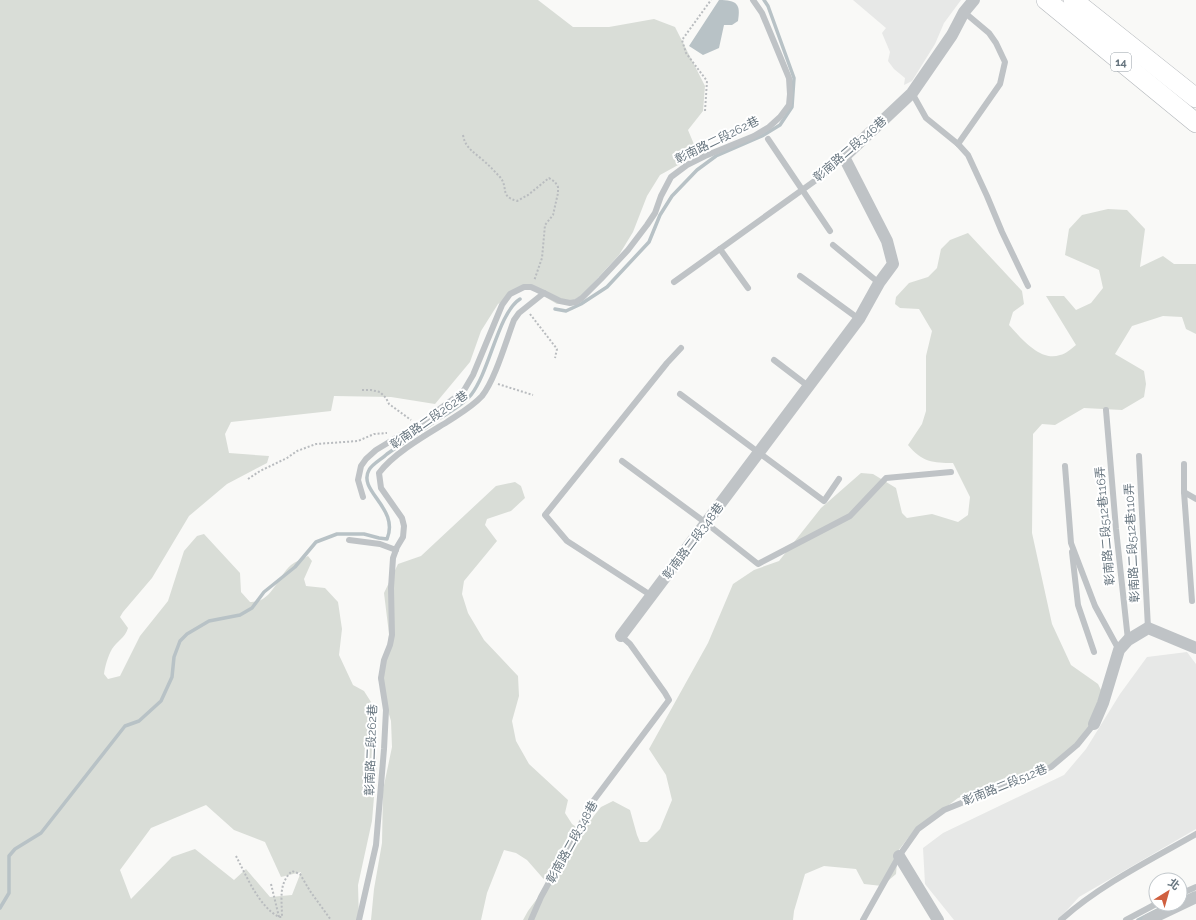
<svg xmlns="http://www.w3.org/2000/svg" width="1196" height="920" font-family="Raleway,'Noto Sans TC',sans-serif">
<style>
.built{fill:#e7e8e7}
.green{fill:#d9ddd7;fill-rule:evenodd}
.water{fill:#b8c2c6}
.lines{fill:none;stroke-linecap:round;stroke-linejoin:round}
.stream{stroke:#b8c2c6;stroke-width:3.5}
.primary-casing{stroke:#b3b7bb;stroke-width:20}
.path{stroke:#b9bcbf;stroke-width:2;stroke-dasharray:2 2;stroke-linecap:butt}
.lane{stroke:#bfc3c6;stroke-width:6}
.street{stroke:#bfc3c6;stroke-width:12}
.primary{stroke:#fff;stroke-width:19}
.labels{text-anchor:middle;stroke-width:4;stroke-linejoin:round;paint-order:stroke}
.shield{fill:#fff;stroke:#959ea5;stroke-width:1}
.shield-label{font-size:11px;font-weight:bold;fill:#67757f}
.street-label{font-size:12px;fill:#67757f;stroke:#fff}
</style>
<rect width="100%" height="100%" fill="#f9f9f7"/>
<g class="built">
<polygon points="853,0 961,0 944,23 935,44 912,81 904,85 905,78 894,69 888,61 890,52 882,33 886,28"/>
<polygon points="1187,652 1196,664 1196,829 1079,897 1058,920 954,920 925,884 923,848 943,833 1064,775 1086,749 1120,694 1147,657"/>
</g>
<g class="green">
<path d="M0 0H538L573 27H609L654 19 675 27 705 86 703 111 688 130 698 154 660 175 647 196 633 232 619 255 582 295 571 302 557 304 532 289H523L498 304 481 331 470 362 435 404 391 397 334 396 331 411 231 422 225 434 229 453 269 456 267 463 227 484 189 516 152 578 123 612 120 617 128 628C125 638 117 641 112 649 108 656 105 666 104 674L108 679 120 676 140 636 168 601 184 551 197 536 204 534 240 573 241 592 250 602C272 603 277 577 291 565 296 561 303 559 308 556L312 561 304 579 306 586 325 588 338 602 342 629 339 655 353 685 364 691 371 702 377 761 372 821 358 885 359 920H0ZM206 805 234 830 265 842 281 877 301 872 292 895 270 897 246 869 234 880 195 849 172 857 131 899 120 870 151 828Z"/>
<path d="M1108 209 1127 210 1145 229 1140 267 1163 256 1174 264H1196V334L1186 329 1182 317 1163 316 1132 326 1115 354 1144 371 1146 384 1144 397 1122 410 1084 408 1055 425 1042 424 1033 434 1032 533 1052 624 1071 665 1098 684 1104 696 1103 709 1075 745 1050 765 958 798 912 833 898 851 896 874 882 886 864 884 856 869 824 866 805 874 794 911 793 920H523L528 911 548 884 527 860 516 853 504 850 487 893 481 920H371L374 889 382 843 383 790 392 747 391 721 378 678 386 660 389 634 384 593 398 564 421 556 496 486 515 482 521 486 525 498 511 511 487 519 485 525 497 541 464 581 462 594 468 613 484 640 518 676 519 696 512 721 516 741 529 764 568 800 565 813 572 824 579 829 585 827 601 807 613 801 630 810 637 835 640 842H647L660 829 672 800 666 775 649 749 708 643 733 584 754 570 779 561 821 508 861 473 873 474 896 488 902 513 907 518 932 514 958 522 968 515 970 497 953 463C933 463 922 462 908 445L922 424 926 411V356L932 331 919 309 900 308 895 304 896 297 909 283 928 277 937 268 941 249 950 240 968 233 1022 291 1024 304 1013 312 1009 325C1021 338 1040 362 1060 355 1066 354 1072 348 1076 345L1046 296H1064L1076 310 1091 303 1103 288 1099 270 1065 255 1069 229 1082 215Z"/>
</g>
<path class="water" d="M719 0C737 0 741 4 738 21L732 25H724L719 48 703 55 689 46Z"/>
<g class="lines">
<g class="stream">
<polyline points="555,309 566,311 581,304 607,287 649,242 660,215 672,196 697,170 716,156 762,136 780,125 792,107 794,78 768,6 764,0"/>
<path d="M0 908 9 893V856L15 849 41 833 125 726 139 721 161 701 172 677 174 657 180 641 187 634 209 621 240 615 252 608 264 592 295 567 316 542 337 534H364L379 538 387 539C400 508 357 491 369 470 372 464 382 459 387 454 404 442 422 430 440 418 451 411 463 405 471 395 490 371 498 313 520 299"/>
<polyline points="1138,920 1167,905"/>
</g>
<g class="primary-casing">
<g id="primary">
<polyline points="1046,0 1196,123"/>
<polyline points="1073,0 1196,98"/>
</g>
</g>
<g class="path">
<polyline points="705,111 707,81 686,53 682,40 711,0"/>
<path d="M463 135C465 148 475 153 484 161 490 166 495 172 500 177 509 188 499 196 517 201L528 195 549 178 555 182 558 187V193L553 215 545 225 542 258 534 281"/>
<polyline points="530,314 557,349 555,358"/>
<polyline points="498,384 533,395"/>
<polyline points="362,390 371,390 380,392 386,398 389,404 411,420"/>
<polyline points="248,479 260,471 287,458 297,451 316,444 358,441 374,434 387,433"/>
<path d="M236 856C246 875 259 907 279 917H282C282 899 278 884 292 871L300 874 310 891 331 920"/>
<polyline points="271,884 279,917"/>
</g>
<g class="lane">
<polyline points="912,93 926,118 958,144 968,155 987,196 1002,232 1028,286"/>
<polyline points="768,139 830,231"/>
<polyline points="958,144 1000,84 1005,62 996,43 989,33 964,12"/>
<polyline points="833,245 879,283"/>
<polyline points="720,249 748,288"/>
<polyline points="800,276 859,319"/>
<polyline points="674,282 823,175 844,157"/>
<polyline points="774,360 808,386"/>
<polyline points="680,394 824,501 839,479"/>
<polyline points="1106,410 1116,529 1128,640"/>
<polyline points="1139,456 1148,628"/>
<polyline points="622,461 706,523 758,564 850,516 886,478 951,472"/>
<polyline points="1184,464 1184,492"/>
<polyline points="1065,466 1071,543 1095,606 1119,650"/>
<polyline points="363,497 358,480 361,466 366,459 376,450 419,424 463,392 473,375 502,305 510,294 524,287 531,287 544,293"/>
<polyline points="349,540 380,544 396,550"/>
<polyline points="1072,552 1078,605 1094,652"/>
<polyline points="652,596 567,541 545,515 667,363 681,348"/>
<polyline points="1192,601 1184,492 1196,499"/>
<polyline points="1180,894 1196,887"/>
<path d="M359 920 376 845 384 749 386 710 381 678 384 660 390 645 392 635 391 588 393 558 397 547 403 537 404 526 402 518 381 488 379 473C394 453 426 435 447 422 459 414 472 407 482 396 495 380 506 341 514 320L519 313 544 293 560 301 570 303 576 302 582 298 601 279 628 250 647 225 655 213 661 196 671 177 687 165 705 156 754 136 769 127 780 117 789 105 790 94 789 78 762 13 753 0"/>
<polyline points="531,920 541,897 594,800 669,700 665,693 630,644 621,636"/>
<polyline points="863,920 899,856 918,829 944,810 1051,767 1077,745 1094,724"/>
<path d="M1061 920C1098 886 1152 859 1196 834"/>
<polyline points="1126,920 1156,904"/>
</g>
<g class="street">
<polyline points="621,636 859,319 879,283 893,264 887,241 844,157 912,93 952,35 964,12 974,0"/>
<polyline points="1094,724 1103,703 1119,650 1128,640 1148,628 1196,648"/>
<polyline points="899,856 938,920"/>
<polyline points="1148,920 1196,897"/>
</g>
<use href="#primary" class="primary"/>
</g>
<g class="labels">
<rect class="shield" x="1111" y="53" width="20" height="18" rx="3"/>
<g class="shield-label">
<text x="1121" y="66">14</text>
</g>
<g class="street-label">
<text transform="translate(717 140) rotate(-26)" y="4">彰南路二段262巷</text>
<text transform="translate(850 149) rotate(-41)" y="4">彰南路二段346巷</text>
<text transform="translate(429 420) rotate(-35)" y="4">彰南路二段262巷</text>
<text transform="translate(1105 526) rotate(-95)" y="4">彰南路二段512巷116弄</text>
<text transform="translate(693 541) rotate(-53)" y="4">彰南路二段348巷</text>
<text transform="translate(1132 543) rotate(-93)" y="4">彰南路二段512巷110弄</text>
<text transform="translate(371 750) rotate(-88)" y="4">彰南路二段262巷</text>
<text transform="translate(1005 785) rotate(-22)" y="4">彰南路二段512巷</text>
<text transform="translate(572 842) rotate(-61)" y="4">彰南路二段348巷</text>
</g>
</g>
<g transform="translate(1168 892) rotate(37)"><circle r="19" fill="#ffffff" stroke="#c2c8cc"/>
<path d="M0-3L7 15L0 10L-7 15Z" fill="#d06040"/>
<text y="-6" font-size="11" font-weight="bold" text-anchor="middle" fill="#67757f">北</text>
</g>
</svg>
